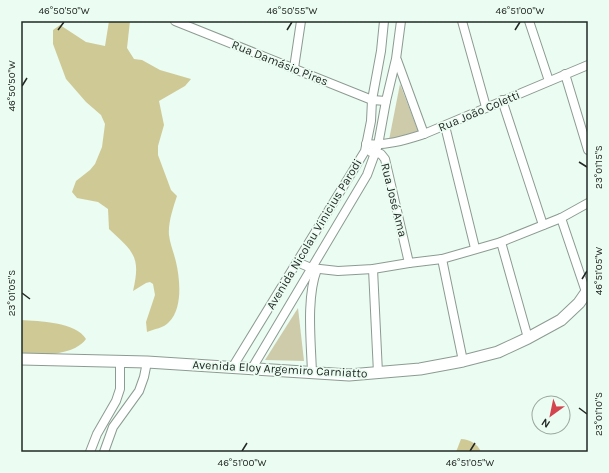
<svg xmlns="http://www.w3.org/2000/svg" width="609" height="473" font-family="Karla,sans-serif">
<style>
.green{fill:#cdcbaa}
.forest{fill:#cfca95}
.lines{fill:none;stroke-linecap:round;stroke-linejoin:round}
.street-casing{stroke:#8c9b92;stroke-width:10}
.secondary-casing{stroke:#8c9b92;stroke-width:13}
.street{stroke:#fff;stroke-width:8}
.secondary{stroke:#fff;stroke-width:11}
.ticks{fill:none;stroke:#222825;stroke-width:1.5}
.labels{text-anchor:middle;stroke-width:3.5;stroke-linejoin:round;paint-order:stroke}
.street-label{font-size:12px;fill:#222825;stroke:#ebfcf2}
.neatline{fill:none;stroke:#222825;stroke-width:1.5}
.ticks-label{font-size:10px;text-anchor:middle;fill:#222825}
</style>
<rect width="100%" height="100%" fill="#ebfcf2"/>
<g class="green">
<polygon points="400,84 418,131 389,140"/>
<polygon points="298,308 304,361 265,360"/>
</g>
<g class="forest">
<path d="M109 21H130L127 48 134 59 142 60 160 70 191 79 185 86 159 101 164 125 158 146V155L171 190 177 196C173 208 168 223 169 235 170 244 174 253 176 262 180 279 183 308 169 322 164 328 154 329 147 332L146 322 155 295 153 284 150 282 146 283 133 291C141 257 134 252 109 229L108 209 98 202 77 198 72 192 76 181 90 170 95 164 102 147 105 124 101 115 86 102 66 79 53 44V30L60 25 86 42 105 46Z"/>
<path d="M21 320C39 321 76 322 86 339 74 356 40 355 21 355Z"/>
<path d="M461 439C469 439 478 444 481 452H456Z"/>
</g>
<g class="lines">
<g class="street-casing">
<g id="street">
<polyline points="175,21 372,100 386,101"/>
<polyline points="462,21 486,107"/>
<polyline points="529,21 549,81"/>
<polyline points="397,60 424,134"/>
<polyline points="294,68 301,21"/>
<polyline points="565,74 588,150"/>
<polyline points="502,100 543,225"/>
<polyline points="445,126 475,248"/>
<path d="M366 144C387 146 405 140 424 134L588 65"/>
<polyline points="371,152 381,154 385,159 409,263"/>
<polyline points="561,218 586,292"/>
<polyline points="501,242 528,338"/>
<polyline points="442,259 463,361"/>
<polyline points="297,262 311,268 338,271 373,269 409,263 442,259 501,242 561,218 588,203"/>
<polyline points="373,269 378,373"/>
<polyline points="232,368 365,151 371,121 372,100 381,51 384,21"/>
<polyline points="251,370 367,175 378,145 386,101 396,59 401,21"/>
<path d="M312 373C311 341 306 298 317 269"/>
<polyline points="90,452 97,434 116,401 120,389 120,362"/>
<polyline points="104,452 113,427 139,391 144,377 147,362"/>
</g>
</g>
<g class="secondary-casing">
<polyline id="secondary" points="21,359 147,362 349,375 420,369 463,361 498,352 528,338 561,320 579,303 588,290"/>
</g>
<use href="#street" class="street"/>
<use href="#secondary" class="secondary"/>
</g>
<path class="ticks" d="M58 30 64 22M287 30 292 22M515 30 520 22M22 86 27 78M579 162 587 167M582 279 587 271M22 293 30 299M579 408 587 414M242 451 247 443M470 451 475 443"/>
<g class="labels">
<g class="street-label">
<text transform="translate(280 63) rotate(22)" y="4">Rua Damásio Pires</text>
<text transform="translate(479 111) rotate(-23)" y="4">Rua João Coletti</text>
<text transform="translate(394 200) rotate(76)" y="4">Rua José Ama</text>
<text transform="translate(314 234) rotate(-59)" y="4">Avenida Nicolau Vinicius Parodi</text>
<text transform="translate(280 369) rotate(3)" y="4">Avenida Eloy Argemiro Carniatto</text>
</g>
</g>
<rect width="609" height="473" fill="none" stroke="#ebfcf2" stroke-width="44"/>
<g transform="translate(551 415) rotate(213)"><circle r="19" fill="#ebfcf2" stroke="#9ba7a0"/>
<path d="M0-3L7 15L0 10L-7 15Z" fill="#d4444f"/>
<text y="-6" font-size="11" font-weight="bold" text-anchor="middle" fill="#222825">N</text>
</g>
<rect x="22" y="22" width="565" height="429" class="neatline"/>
<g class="ticks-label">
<text x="64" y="14">46°50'50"W</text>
<text x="292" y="14">46°50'55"W</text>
<text x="520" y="14">46°51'00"W</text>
<text transform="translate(11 86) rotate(-90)" y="4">46°50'50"W</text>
<text transform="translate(598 167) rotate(-90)" y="4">23°01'15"S</text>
<text transform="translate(598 271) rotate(-90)" y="4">46°51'05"W</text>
<text transform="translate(11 293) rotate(-90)" y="4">23°01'05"S</text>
<text transform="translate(598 414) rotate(-90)" y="4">23°01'10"S</text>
<text x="242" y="466">46°51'00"W</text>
<text x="470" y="466">46°51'05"W</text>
</g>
</svg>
